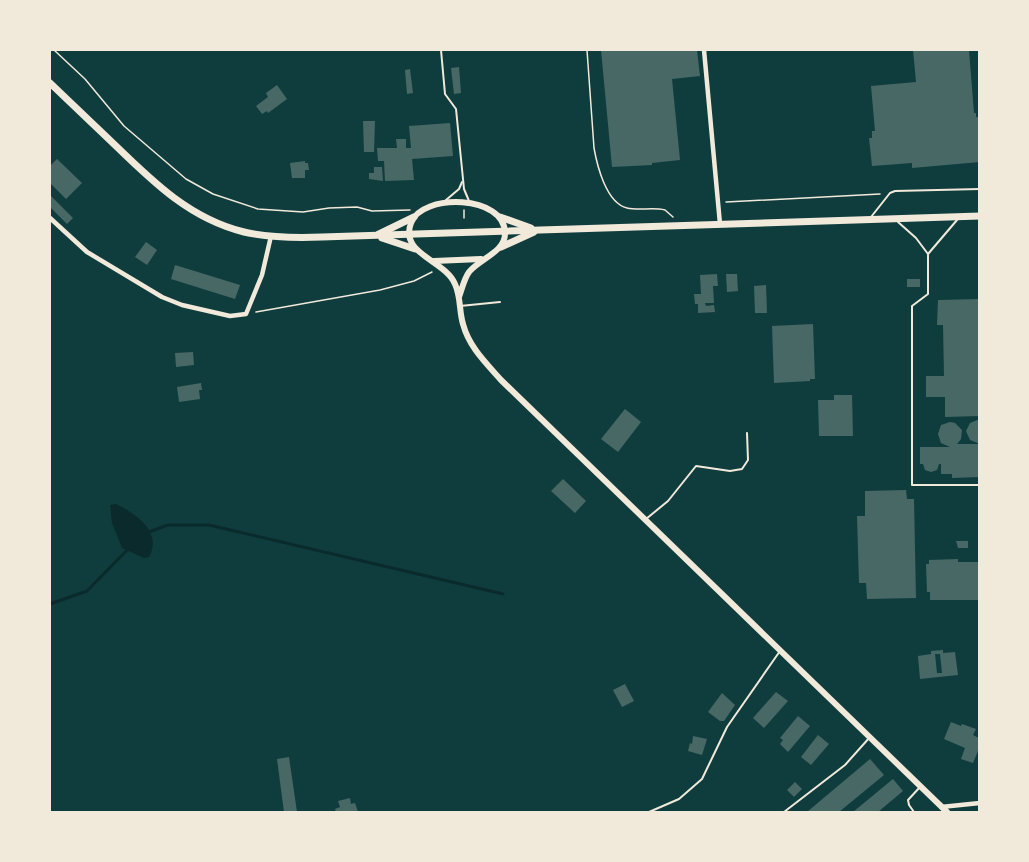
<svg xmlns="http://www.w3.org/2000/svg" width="1029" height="862" font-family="'IBM Plex Serif',serif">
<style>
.water{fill:#0a2a2b}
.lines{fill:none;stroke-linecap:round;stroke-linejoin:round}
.stream{stroke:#0a2a2b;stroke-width:3}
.building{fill:#486865;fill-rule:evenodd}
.path{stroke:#f1e9da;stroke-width:1.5}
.service{stroke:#f1e9da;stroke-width:2}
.minor{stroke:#f1e9da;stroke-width:4.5}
.secondary{stroke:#f1e9da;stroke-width:6}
.primary{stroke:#f1e9da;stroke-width:7}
</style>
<rect width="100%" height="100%" fill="#0f3d3e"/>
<path class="water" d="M116 504C135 513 163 532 149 557L144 558 122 548 112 523 110 505Z"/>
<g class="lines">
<g class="stream">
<polyline points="146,533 168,525 209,525 503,594"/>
<polyline points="50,604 87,591 128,549"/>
</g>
</g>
<g class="building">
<polygon points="601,50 697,50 700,76 672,79 680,160 652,163 652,165 612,167"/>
<polygon points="913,50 969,50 974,113 976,113 976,117 980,117 980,162 912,168 912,163 872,166 869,138 872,138 872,131 875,131 871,86 916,82"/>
<polygon points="459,67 461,93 454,94 451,68"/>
<polygon points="410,69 413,93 407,94 405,70"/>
<polygon points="277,85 287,99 268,113 267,111 262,114 256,106 268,97 266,93"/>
<polygon points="363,121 375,121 374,152 364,152"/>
<polygon points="450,123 453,156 412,159 414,180 385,181 384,161 378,161 377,148 397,148 396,139 406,139 406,148 411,148 409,126"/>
<polygon points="57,159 82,183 66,199 50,183 50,166"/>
<polygon points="305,161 305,163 308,163 309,170 305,170 305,178 292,178 290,163"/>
<polygon points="374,167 382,167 383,181 369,179 369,173 374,173"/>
<polygon points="50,195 73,218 67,224 50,207"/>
<polygon points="146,242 157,250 147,265 135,257"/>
<polygon points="175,265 240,285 235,299 171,279"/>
<polygon points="717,274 718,286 713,286 714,303 705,303 706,306 714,305 715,312 698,313 698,304 695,304 694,294 701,294 700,275"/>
<polygon points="726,274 737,274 738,291 727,292"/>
<rect x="907" y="279" width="13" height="8"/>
<polygon points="766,285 767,313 755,313 754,286"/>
<polygon points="980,299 980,416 945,417 945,397 926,397 926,376 944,376 943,325 937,325 938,300"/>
<polygon points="813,324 815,379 810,379 810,381 774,383 772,326"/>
<polygon points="193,352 194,365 176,367 175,353"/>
<polygon points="201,383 202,390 199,390 200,399 179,402 177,387"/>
<polygon points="834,395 852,395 853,436 819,436 818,400 834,400"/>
<polygon points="625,409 641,422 618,452 601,439"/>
<polygon points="980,419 980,444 970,440 966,431 970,423"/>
<polygon points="950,422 955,423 962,430 961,439 957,444 980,444 980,477 952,478 952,474 941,474 941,464 939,464 937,470 931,472 925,470 923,464 920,464 920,447 950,447 941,443 938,434 941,425"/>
<polygon points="563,479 586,501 575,513 551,491"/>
<polygon points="906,490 907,499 914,499 916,598 867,599 866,583 859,583 857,516 865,516 865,491"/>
<polygon points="956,541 968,541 968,548 958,548"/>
<polygon points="958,559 958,562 980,562 979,600 930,600 930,592 927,592 926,564 929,564 929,560"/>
<path d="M943 650V653L955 652 958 675 920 679 918 656 931 654V651ZM935 654H940L942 673H937Z"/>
<polygon points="625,684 634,701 622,707 613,690"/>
<polygon points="776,692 788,701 764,728 753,718"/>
<polygon points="722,693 735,705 724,721 720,721 708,712"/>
<polygon points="798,716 810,726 788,752 780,744 783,740 780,738"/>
<polygon points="951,722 961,726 962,724 976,729 973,735 979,738 980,746 973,763 961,759 965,748 944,739"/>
<polygon points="818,735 829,744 811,765 801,757"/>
<polygon points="693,736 707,739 702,755 688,751 690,743 692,744"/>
<polygon points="289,757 297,812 284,812 277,759"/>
<polygon points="870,759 884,775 839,812 807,812"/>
<polygon points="893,779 903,791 878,812 853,812"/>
<polygon points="795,782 802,789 794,797 787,790"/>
<polygon points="350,798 351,804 355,803 358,812 336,812 335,809 340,807 338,801"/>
</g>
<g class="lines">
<g class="path">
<polyline points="54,50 85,79 124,126 186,179 213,194 258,209 303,212 329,208 357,207 372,211 410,210"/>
<path d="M587 50 594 148C597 165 606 203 627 208 639 211 652 207 665 210L673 217"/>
<polyline points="726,202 880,194"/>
<polyline points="464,210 464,218"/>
<polyline points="256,312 380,290 414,281 432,272"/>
</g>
<g class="service">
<polyline points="441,50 445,94 456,109 464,189 469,201"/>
<polyline points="446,200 459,189 462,182"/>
<polyline points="871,217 890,193 895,191 980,189"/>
<polyline points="898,222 916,238 928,254 928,294 912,306 912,485 980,485"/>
<polyline points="928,254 957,220"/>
<polyline points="460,306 500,302"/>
<polyline points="646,519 668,501 696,466 730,471 742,469 748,460 747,433"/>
<polyline points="649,812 679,799 702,779 727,727 780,651"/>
<polyline points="784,812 845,765 870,737"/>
<polyline points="914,812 909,805 908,800 920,787"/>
</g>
<g class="minor">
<polyline points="704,50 720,224"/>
<polyline points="50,218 87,252 162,297 182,305 230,316 246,314 262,275 271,236"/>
<polyline points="941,807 980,803"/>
</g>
<g class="secondary">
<polyline points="434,261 481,259"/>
<path d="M459 297C462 289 464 279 469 272 479 259 505 252 505 234 506 194 421 193 411 223 399 254 445 260 455 284 461 297 459 311 463 324 469 347 486 363 501 380L947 812"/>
</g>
<g class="primary">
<path d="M50 83C72 104 94 125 116 146 154 183 191 219 244 232 270 238 296 238 322 237L980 216"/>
<polyline points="500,217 531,228"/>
<polyline points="379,234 414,217"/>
<polyline points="382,238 415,249"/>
<polyline points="501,247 534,232"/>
</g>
</g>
<rect width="1029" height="862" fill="none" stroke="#f1e9da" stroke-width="102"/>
</svg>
